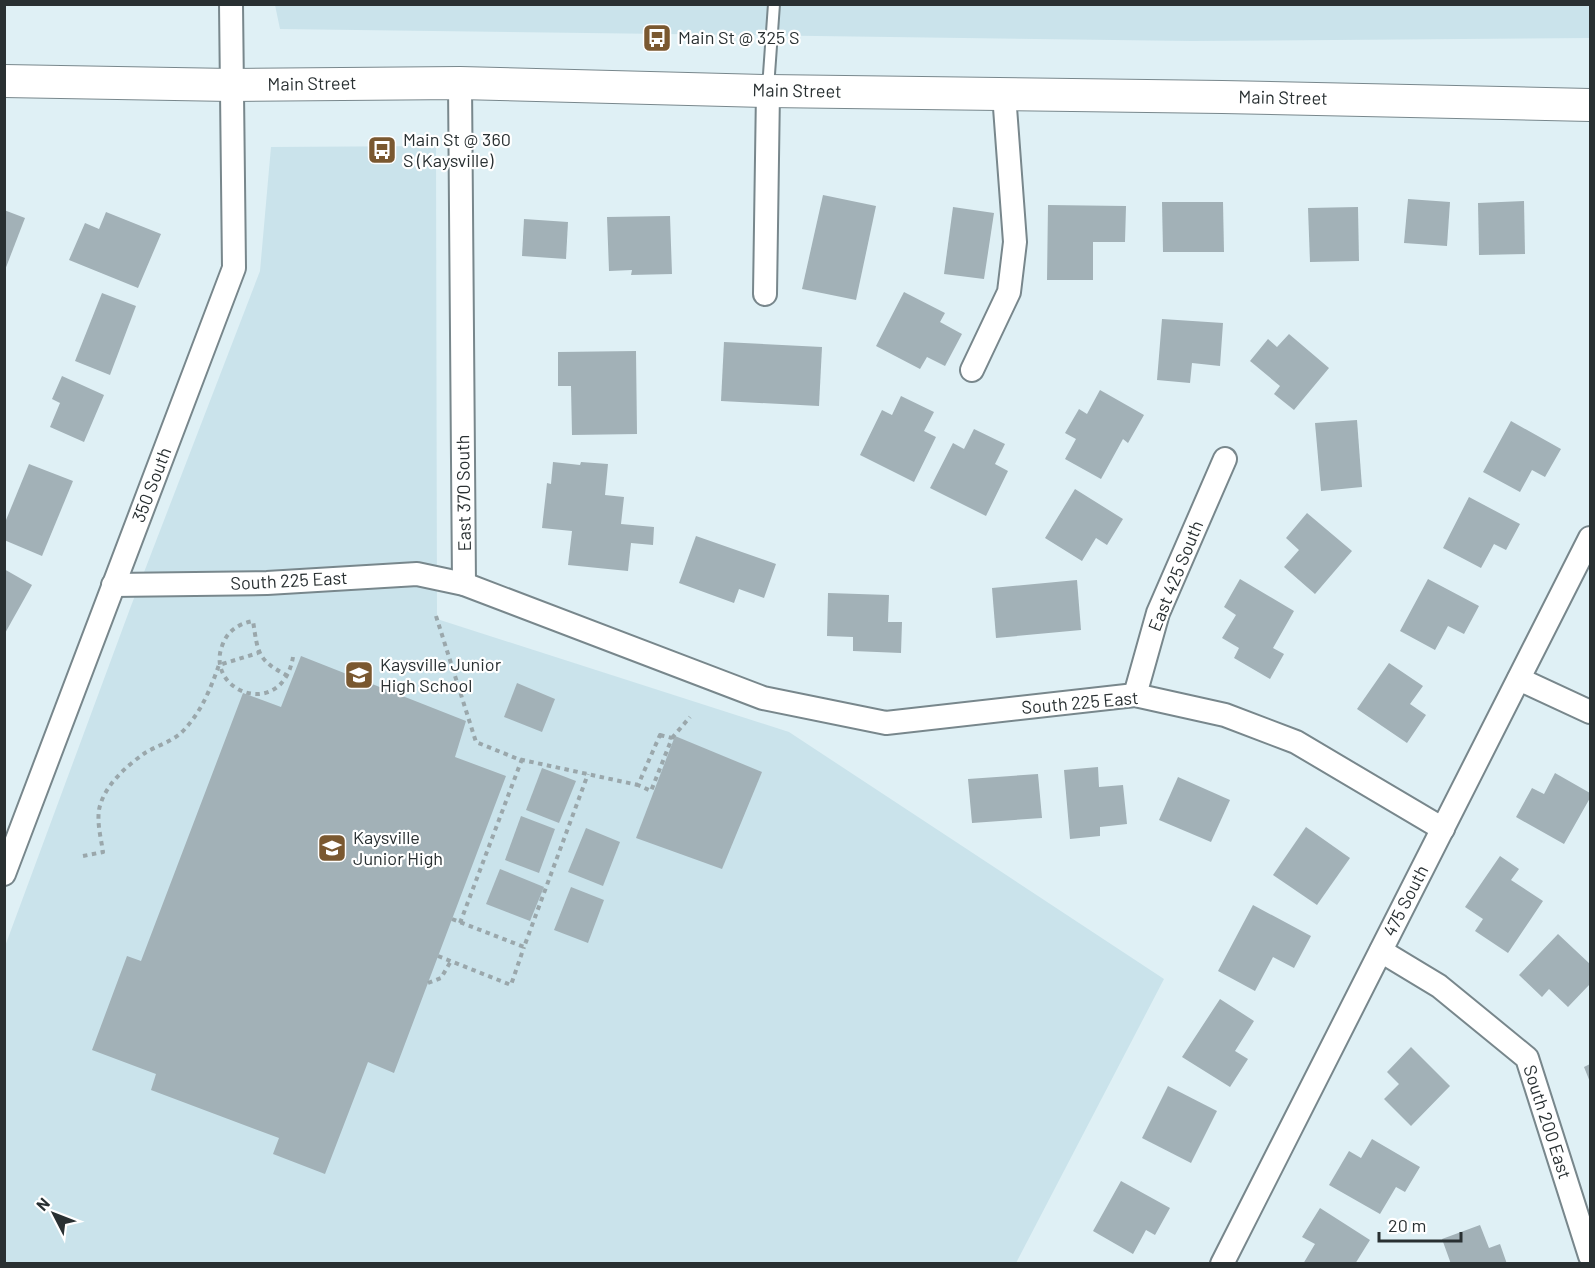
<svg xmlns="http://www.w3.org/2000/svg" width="1595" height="1268" font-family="Barlow,sans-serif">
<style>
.built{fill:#cae3eb}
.building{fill:#a2b1b7}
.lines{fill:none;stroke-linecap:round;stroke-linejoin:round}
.lane-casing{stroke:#78878c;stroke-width:14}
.street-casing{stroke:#78878c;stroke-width:26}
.secondary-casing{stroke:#78878c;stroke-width:34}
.path{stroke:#9aa7ab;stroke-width:4;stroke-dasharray:4.5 4.5;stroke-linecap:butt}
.lane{stroke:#fff;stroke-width:10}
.street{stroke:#fff;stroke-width:22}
.secondary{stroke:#fff;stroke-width:32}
.labels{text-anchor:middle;stroke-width:4.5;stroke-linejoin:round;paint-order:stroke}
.poi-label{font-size:18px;fill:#293032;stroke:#fff;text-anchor:start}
.street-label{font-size:18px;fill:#293032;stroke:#fff}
</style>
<rect width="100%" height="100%" fill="#dff0f5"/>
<g class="built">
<polygon points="1590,4 1590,38 1192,41 280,29 275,5"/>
<polygon points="436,146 437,619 789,732 1164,979 1016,1263 5,1264 4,949 131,606 260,271 271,147"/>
</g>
<g class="building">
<polygon points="823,195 876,206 856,300 802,289"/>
<polygon points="1408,199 1450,202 1447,246 1404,243"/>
<polygon points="1524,201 1525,254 1479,255 1478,203"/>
<polygon points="1162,202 1223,202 1224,252 1163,252"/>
<polygon points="1048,205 1126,206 1125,242 1093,242 1093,280 1047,280"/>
<polygon points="953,207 994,213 984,279 944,274"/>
<polygon points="1358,207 1359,261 1310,262 1308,208"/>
<polygon points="4,210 25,218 5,270 4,270"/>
<polygon points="106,212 161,234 138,288 69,260 85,223 99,229"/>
<polygon points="670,216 672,274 631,275 632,270 609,271 607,217"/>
<polygon points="524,219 568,222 566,259 522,256"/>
<polygon points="904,292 945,313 940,322 962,334 945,366 927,357 920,369 876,346"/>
<polygon points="102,293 136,306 110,375 75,361"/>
<polygon points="1162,319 1223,323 1220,366 1192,363 1190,383 1157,380"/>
<polygon points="1289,334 1329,368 1294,410 1274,394 1280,386 1250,361 1268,339 1277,347"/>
<polygon points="724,342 822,347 819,406 721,401"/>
<polygon points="636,351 637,434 572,435 571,386 558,386 558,352"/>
<polygon points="62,376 104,395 84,442 50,427 60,403 52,399"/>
<polygon points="1100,390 1144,415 1128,443 1123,439 1101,479 1065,459 1076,439 1065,433 1079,409 1087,414"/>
<polygon points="901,396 934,412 924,431 936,437 914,482 860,455 882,410 892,415"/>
<polygon points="1357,420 1362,487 1321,491 1315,423"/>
<polygon points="1511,421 1561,449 1545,477 1532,470 1520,492 1483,472"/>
<polygon points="974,429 1005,444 995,464 1008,471 986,516 930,488 953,443 964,449"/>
<polygon points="553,462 580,465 581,462 608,464 605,495 624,497 621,524 654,527 653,545 631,543 628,571 568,565 572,531 542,528 547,483 551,484"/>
<polygon points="29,464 73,481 42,556 4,540 4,525"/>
<polygon points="1075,489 1123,519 1107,545 1096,538 1082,561 1045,538"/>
<polygon points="1469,497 1520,524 1506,550 1494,544 1481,568 1443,548"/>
<polygon points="1307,513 1352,551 1315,594 1284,567 1299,550 1286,538"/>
<polygon points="696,536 776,564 764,598 739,589 734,603 679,583"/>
<polygon points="4,569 32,585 4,635"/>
<polygon points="1240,579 1294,611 1273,648 1284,654 1270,679 1234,658 1239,648 1222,638 1236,615 1224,607"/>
<polygon points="1428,579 1479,606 1464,634 1448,626 1435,650 1400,631"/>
<polygon points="1077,580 1081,630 996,638 992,588"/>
<polygon points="828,593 889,595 888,622 902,622 901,653 853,651 853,637 827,636"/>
<polygon points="301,656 466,721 455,757 506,776 394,1073 368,1062 325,1174 273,1154 279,1138 151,1090 156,1074 92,1050 127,956 141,961 243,693 281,707"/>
<polygon points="1389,663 1423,686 1410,704 1426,715 1407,743 1357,709"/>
<polygon points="517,683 555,699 542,732 504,717"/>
<polygon points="675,736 762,772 722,869 636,838"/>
<polygon points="1098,767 1099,787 1123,785 1127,824 1100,827 1100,836 1070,839 1064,770"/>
<polygon points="542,768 576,781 559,823 526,810"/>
<polygon points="1555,773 1590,793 1590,798 1564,844 1516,817 1532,788 1544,794"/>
<polygon points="1038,774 1042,818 972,823 968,779"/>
<polygon points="1178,777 1230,800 1211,842 1159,820"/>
<polygon points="521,816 555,829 539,873 505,860"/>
<polygon points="1306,827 1350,858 1317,905 1273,875"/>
<polygon points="586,828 620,842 603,886 568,872"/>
<polygon points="1500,856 1519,869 1511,880 1543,901 1508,953 1475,931 1483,919 1465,907"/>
<polygon points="500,869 544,887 530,921 486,904"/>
<polygon points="571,887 604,900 588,943 554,930"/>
<polygon points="1253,905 1311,936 1294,968 1273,957 1255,991 1218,971"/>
<polygon points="1558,934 1590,964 1590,984 1568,1007 1549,989 1542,997 1519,975"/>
<polygon points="1220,999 1254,1021 1235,1051 1248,1059 1230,1087 1182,1057"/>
<polygon points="1411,1047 1450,1086 1411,1126 1384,1099 1399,1084 1387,1072"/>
<polygon points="1590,1064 1590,1082 1584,1067"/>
<polygon points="1168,1086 1217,1111 1191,1163 1142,1138"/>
<polygon points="1372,1139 1420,1167 1405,1192 1396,1187 1380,1214 1329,1185 1349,1151 1361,1158"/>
<polygon points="1121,1181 1170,1208 1155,1235 1146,1230 1133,1254 1093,1231"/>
<polygon points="1320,1208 1370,1240 1355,1264 1303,1264 1315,1244 1302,1237"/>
<polygon points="1480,1225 1489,1248 1500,1244 1507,1264 1451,1264 1442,1239"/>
</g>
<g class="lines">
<g class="lane-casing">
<polyline id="lane" points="768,88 774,4"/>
</g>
<g class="street-casing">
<g id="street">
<polyline points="460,83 464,584"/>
<polyline points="765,294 768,91"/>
<polyline points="972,370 1009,292 1015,242 1004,94"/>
<polyline points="113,585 267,583 417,574 464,584 763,698 886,723 1135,695 1225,715 1296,742 1443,829"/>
<polyline points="1519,679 1590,712"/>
<polyline points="1135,695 1158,613 1225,459"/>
<polyline points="4,874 234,268 231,4"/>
<polyline points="1381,951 1439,986 1527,1058 1590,1256"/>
<polyline points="1222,1264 1590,538"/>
</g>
</g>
<g class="secondary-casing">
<polyline id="secondary" points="4,81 231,85 460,83 768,91 1222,97 1590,105"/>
</g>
<g class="path">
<polyline points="436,616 476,742 518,759 638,785"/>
<path d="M288 676C257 660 258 653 253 621 238 624 227 631 222 646 205 692 282 721 293 657"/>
<polygon points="660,735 672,738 651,791 638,785"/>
<polyline points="672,738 690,717"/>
<path d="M83 856 103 852C101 838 97 824 99 810 103 787 126 766 145 753 156 746 171 742 181 733 201 713 210 690 219 665L258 653"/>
<polyline points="452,919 524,947 588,774"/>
<polyline points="460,923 522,759"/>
<polyline points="438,956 511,985 524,947"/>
<polyline points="428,983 441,978 451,961"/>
</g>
<use href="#lane" class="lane"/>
<use href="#street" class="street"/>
<use href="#secondary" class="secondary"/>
</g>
<defs>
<g id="bus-square" transform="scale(1.5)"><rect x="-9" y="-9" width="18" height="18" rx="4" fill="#7a5830" stroke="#fff"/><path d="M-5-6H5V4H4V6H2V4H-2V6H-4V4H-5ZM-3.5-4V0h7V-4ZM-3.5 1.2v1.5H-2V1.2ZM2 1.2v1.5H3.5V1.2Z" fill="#fff"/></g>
<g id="school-square" transform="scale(1.5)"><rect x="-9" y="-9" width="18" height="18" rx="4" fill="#7a5830" stroke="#fff"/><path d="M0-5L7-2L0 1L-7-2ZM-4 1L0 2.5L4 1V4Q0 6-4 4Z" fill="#fff"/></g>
</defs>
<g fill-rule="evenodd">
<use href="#bus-square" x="657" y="38"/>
<use href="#bus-square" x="382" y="150"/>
<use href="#school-square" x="359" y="675"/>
<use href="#school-square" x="332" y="848"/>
</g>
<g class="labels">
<g class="poi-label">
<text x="678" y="44">Main St @ 325 S</text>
<text x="403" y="146">Main St @ 360<tspan x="403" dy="21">S (Kaysville)</tspan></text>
<text x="380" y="671">Kaysville Junior<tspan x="380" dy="21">High School</tspan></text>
<text x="353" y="844">Kaysville<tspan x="353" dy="21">Junior High</tspan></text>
</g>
<g class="street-label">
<text transform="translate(312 84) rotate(-1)" y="6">Main Street</text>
<text transform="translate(797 91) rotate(1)" y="6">Main Street</text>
<text transform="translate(1283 98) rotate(1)" y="6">Main Street</text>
<text transform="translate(152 485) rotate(-69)" y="6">350 South</text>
<text transform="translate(464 493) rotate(-91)" y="6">East 370 South</text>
<text transform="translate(1176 576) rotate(-68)" y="6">East 425 South</text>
<text transform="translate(289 581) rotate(-3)" y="6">South 225 East</text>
<text transform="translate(1080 703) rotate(-5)" y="6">South 225 East</text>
<text transform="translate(1406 901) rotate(-63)" y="6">475 South</text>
<text transform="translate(1547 1122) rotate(72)" y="6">South 200 East</text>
</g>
</g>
<rect width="1595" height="1268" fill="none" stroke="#293032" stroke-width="12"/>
<g transform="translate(54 1214) rotate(312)" stroke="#ffffff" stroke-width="4.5" paint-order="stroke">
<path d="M0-4.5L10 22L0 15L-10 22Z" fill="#293032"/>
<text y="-9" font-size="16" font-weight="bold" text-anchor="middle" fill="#293032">N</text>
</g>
<path d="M1379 1232v9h82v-9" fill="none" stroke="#293032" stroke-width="3"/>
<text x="1388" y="1232" font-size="18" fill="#293032" stroke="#ffffff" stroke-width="4.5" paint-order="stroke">20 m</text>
</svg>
